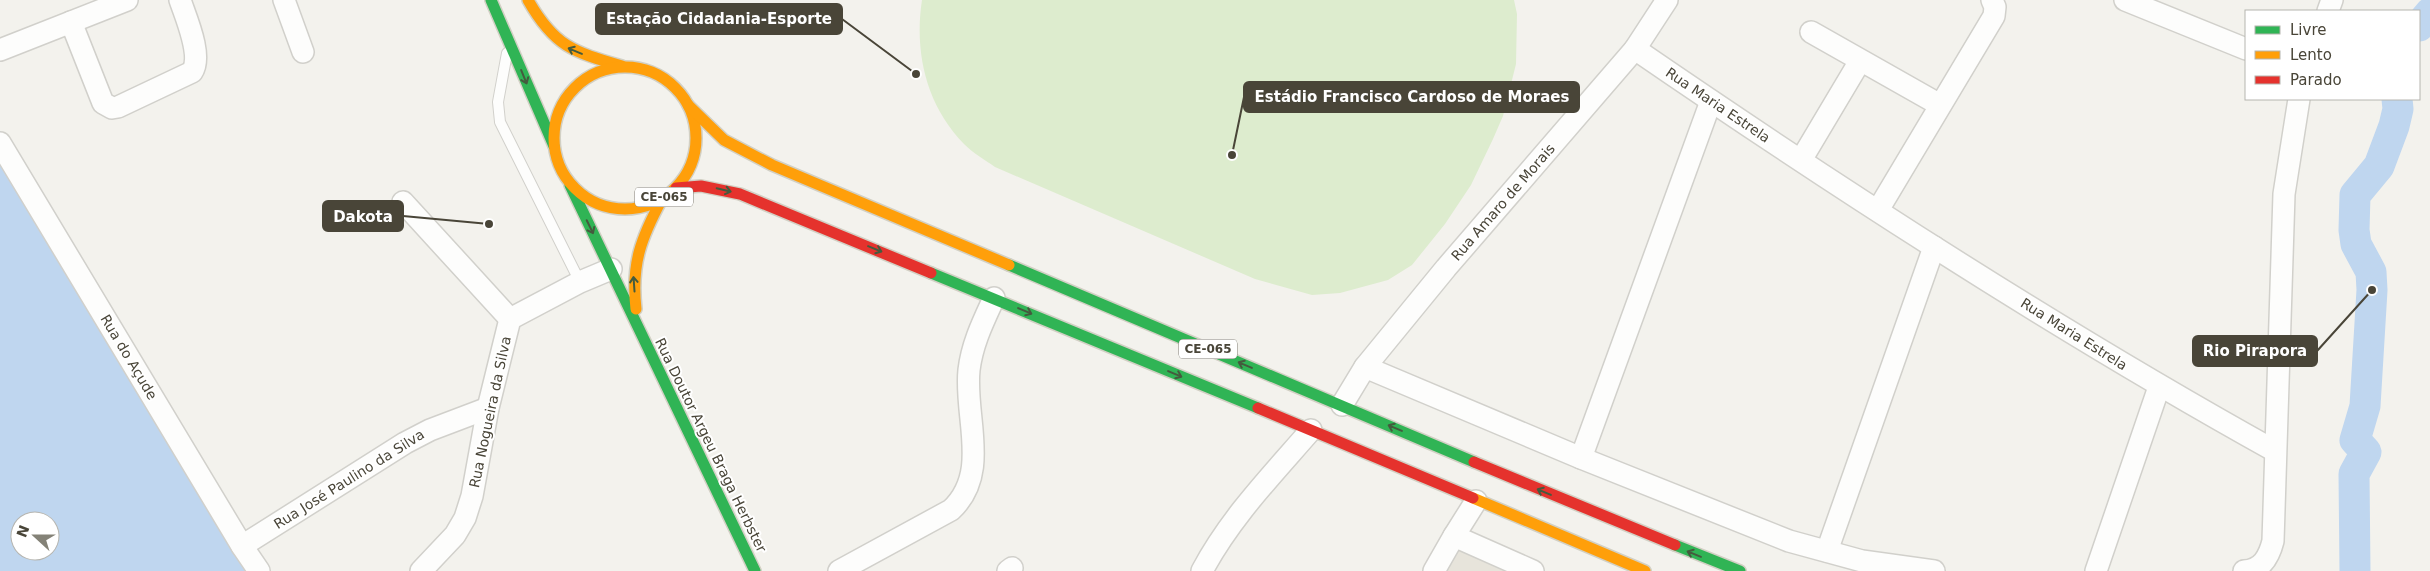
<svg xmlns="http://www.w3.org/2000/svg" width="2430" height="571" font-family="'DejaVu Sans',sans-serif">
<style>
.residential{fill:#e7e4db}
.green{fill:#ddecce}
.water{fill:#bfd6ef;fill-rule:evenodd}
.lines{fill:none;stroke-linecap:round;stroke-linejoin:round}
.river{stroke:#bfd6ef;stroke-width:31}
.lane-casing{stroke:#d1d0cb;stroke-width:12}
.street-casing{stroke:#d1d0cb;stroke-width:24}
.fast-casing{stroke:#d2d0c4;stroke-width:14}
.slow-casing{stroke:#d2d0c4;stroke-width:14}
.jam-casing{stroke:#d2d0c4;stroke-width:14}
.lane{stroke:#fdfdfc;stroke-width:10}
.street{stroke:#fdfdfc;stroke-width:21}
.fast{stroke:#30b455;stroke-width:11}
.slow{stroke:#ff9f0a;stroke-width:11}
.jam{stroke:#e5322d;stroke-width:11}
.oneway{stroke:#445b3e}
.labels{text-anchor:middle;stroke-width:4;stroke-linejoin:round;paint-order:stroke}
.shield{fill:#fff;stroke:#807d74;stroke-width:1}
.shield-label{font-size:12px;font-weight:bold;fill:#494538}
.street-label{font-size:14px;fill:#494538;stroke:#fff}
.leader{fill:none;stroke:#494538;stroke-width:2}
.callout-dot{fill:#494538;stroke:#fff;stroke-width:2}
.callout{fill:#494538;stroke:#494538;stroke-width:2}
.callout-label{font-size:15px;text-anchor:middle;font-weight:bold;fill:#fff}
</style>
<rect width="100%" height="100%" fill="#f3f2ed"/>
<polygon class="residential" points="1454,536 1533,571 1434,571"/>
<path class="green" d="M922 0H1514L1517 14 1516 64 1503 116 1493 139 1471 185 1445 224 1412 265 1388 280 1340 293 1312 295 1255 279 995 167C985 160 973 153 964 144 926 105 914 52 922 0Z"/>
<path class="water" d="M0 165 247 571H0ZM20 521H50V551H20Z"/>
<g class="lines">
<g class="river">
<polyline points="2419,26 2430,13"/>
<polyline points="2355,571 2354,474 2366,452 2355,440 2365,406 2372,290 2371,272 2356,244 2354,230 2355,195 2379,166 2394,126 2398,109 2397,99"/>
</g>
<g class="lane-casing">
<polyline id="lane" points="507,53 498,102 500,122 580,282"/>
</g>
<g class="street-casing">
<g id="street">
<polyline points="284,0 303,52"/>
<polyline points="2125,0 2246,49"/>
<polyline points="2328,11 2332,0"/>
<path d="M71 22 103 103 112 108 118 107 192 72C203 56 186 18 180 0"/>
<polyline points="1811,32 1940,105"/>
<path d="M1635 49C1842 191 2055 329 2275 451"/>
<polyline points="0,50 127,0"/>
<polyline points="0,143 242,546 259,571"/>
<polyline points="1801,160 1860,61"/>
<polyline points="403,202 510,319"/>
<polyline points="1878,210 1994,16 1995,7 1992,0"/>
<polyline points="1365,367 1581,458 1789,541 1862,561 1934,571"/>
<polyline points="1342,405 1365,367 1446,268 1635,49 1667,0"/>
<polyline points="1581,458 1711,101"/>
<polyline points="1454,536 1476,501"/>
<polyline points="242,546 405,443 430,430 488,408"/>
<polyline points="1827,551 1934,247"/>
<polyline points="421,571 455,535 465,518 472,496 488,408 510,319 580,282 611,269"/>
<path d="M839 571 951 510C991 473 964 417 969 370 972 344 983 322 994 298"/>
<polyline points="1008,571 1012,568"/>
<path d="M1202 571C1230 518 1272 475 1311 430"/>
<polyline points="1434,571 1454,536 1533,571"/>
<polyline points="2096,571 2159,387"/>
<path d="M2244 571C2262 570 2269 557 2273 541L2284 194 2299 99"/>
</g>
</g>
<g class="fast-casing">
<g id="fast">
<polyline points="491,0 554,146"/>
<polyline points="570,185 755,571"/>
<polyline points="1009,265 1474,462"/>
<polyline points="931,273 1258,408"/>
<polyline points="1675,545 1740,571"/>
</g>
</g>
<g class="slow-casing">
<g id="slow">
<path d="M528 0C554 46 573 52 622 66"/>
<circle cx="625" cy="138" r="71"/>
<polyline points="688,105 724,140 772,165 1009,265"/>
<path d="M636 309C631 264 641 238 662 199"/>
<polyline points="1473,498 1645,571"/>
</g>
</g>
<g class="jam-casing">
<g id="jam">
<polyline points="676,188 701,186 740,194 931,273"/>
<polyline points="1258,408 1473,498"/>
<polyline points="1474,462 1675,545"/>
</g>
</g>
<use href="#lane" class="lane"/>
<use href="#street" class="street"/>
<use href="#fast" class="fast"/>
<use href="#slow" class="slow"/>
<use href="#jam" class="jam"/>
</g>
<defs><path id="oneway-shaft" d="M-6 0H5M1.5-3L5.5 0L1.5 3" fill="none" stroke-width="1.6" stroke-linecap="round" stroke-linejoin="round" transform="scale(1.25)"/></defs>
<g class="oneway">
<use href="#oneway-shaft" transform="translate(575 51) rotate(-157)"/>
<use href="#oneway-shaft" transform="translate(524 77) rotate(68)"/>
<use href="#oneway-shaft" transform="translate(724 190) rotate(13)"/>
<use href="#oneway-shaft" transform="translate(590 227) rotate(64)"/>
<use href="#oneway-shaft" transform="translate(875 249) rotate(22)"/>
<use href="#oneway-shaft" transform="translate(634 284) rotate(-94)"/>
<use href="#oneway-shaft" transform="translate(1025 311) rotate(23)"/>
<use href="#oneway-shaft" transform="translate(1245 365) rotate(-157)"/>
<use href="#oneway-shaft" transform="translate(1175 374) rotate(23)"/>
<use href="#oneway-shaft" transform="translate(1395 428) rotate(-157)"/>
<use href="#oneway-shaft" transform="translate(1544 492) rotate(-157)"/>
<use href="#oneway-shaft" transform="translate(1694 554) rotate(-158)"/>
</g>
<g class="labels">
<g class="shield">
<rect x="635" y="187.5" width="58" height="19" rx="4"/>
<rect x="1179" y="339.5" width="58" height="19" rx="4"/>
</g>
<g class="shield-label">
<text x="664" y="201">CE-065</text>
<text x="1208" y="353">CE-065</text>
</g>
<g class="street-label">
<text transform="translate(1718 105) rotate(34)" y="5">Rua Maria Estrela</text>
<text transform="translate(1503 202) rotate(-49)" y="5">Rua Amaro de Morais</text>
<text transform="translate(2074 334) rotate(32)" y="5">Rua Maria Estrela</text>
<text transform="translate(129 357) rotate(59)" y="5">Rua do Açude</text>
<text transform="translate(490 412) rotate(-78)" y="5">Rua Nogueira da Silva</text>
<text transform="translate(711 445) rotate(64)" y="5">Rua Doutor Argeu Braga Herbster</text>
<text transform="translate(349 479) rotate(-32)" y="5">Rua José Paulino da Silva</text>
</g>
</g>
<path class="leader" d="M916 74L842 19M1232 155L1244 97M489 224L403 216M2372 290L2317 351"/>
<g class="callout-dot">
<circle cx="916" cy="74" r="5"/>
<circle cx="1232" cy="155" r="5"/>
<circle cx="489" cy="224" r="5"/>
<circle cx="2372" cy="290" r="5"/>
</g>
<g class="callout">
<rect x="596" y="4" width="246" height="30" rx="5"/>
<rect x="1244" y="82" width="335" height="30" rx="5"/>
<rect x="323" y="201" width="80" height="30" rx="5"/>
<rect x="2193" y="336" width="124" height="30" rx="5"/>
</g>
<g class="callout-label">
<text x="719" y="24">Estação Cidadania-Esporte</text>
<text x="1412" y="102">Estádio Francisco Cardoso de Moraes</text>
<text x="363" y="222">Dakota</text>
<text x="2255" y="356">Rio Pirapora</text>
</g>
<rect x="2245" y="10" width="175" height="90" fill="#ffffff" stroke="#b6b5af"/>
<rect x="2255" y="26" width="25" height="8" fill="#30b455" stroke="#b6b5af"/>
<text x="2290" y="35" font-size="15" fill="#494538">Livre</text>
<rect x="2255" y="51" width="25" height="8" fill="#ff9f0a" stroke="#b6b5af"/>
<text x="2290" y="60" font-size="15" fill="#494538">Lento</text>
<rect x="2255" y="76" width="25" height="8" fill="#e5322d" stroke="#b6b5af"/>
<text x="2290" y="85" font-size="15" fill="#494538">Parado</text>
<g transform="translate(35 536) rotate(291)"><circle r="24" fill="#ffffff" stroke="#b6b5af"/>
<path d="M0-4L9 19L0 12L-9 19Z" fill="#848277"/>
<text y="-8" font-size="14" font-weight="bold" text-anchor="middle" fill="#494538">N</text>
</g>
</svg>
